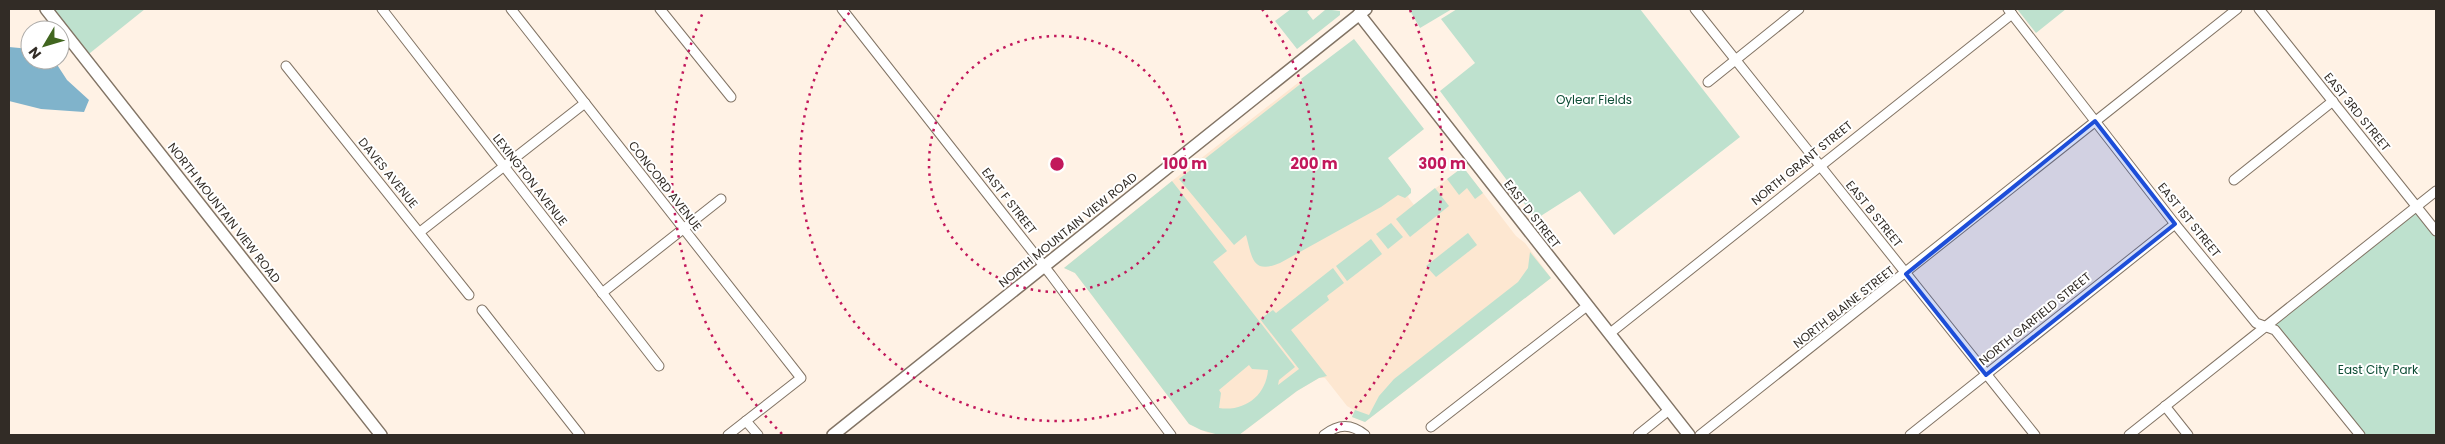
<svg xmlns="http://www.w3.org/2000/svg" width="2445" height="444" font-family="Poppins,sans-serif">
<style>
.built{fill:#fde7d1}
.green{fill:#bee1ce;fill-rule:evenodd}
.water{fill:#80b3cb}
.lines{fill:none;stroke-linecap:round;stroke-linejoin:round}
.minor-casing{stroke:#827465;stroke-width:11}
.tertiary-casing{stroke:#827465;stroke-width:14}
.minor{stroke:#fff;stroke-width:9}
.tertiary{stroke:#fff;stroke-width:11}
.marked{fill:#1d4ed8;fill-opacity:0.2;stroke:#1d4ed8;stroke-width:4;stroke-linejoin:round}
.ring{fill:none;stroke:#c2185b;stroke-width:2.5;stroke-dasharray:2.5 5}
.labels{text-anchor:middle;stroke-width:4;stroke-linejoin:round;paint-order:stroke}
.park-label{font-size:12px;fill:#0d4d35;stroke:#fff}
.street-label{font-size:12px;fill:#322c26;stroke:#fff}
.centre{fill:#c2185b;stroke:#fff;stroke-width:2.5}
.ring-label{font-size:15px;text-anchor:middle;font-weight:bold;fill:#c2185b;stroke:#fff;stroke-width:4;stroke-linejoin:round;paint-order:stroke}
</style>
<rect width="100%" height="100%" fill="#fff2e5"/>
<polygon class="built" points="1317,68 1411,189 1408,197 1414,205 1463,167 1516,236 1525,243 1551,278 1365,422 1352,417 1354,410 1347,406 1325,378 1319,378 1297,391 1239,435 1208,433 1189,424 1091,294 1075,273 1064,268 1172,181"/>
<g class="green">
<polygon points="46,9 145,9 85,57"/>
<polygon points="1291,9 1311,9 1307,12 1313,20 1325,10 1324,9 1340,11 1340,15 1297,49 1275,21"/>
<polygon points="1409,9 1452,9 1420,28"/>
<polygon points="1457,9 1640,9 1740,137 1614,235 1580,191 1536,219 1440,91 1475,63 1441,19"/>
<polygon points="2017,9 2066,9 2036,33"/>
<path d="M1354 39 1424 129 1388 158 1411 189V193L1405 198 1398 195 1381 207 1280 263C1252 275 1252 257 1246 235L1234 245 1179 179 1303 82 1301 79Z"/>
<polygon points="1463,167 1483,193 1475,199 1467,188 1459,195 1447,179"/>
<path d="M1172 181 1227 251 1213 262 1295 367 1279 380 1278 385 1299 369 1260 319 1273 310 1276 313 1333 268 1344 283 1327 296 1329 300 1291 330 1327 376 1319 378 1297 391 1239 435H1219L1201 430 1189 424 1091 294 1075 273 1064 268ZM1249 365 1252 369 1268 370C1266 396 1244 412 1219 408L1221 393 1219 390Z"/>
<polygon points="1435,188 1449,206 1410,237 1396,219"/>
<polygon points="2417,206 2436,231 2436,435 2360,435 2266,326"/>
<polygon points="1391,223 1403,237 1388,249 1376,234"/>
<polygon points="1468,233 1477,245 1436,277 1426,266"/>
<polygon points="1371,239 1382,254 1347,281 1336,266"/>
<polygon points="1530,252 1551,278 1365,422 1352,417 1355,410 1369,415 1379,396 1394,379 1518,282 1528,268"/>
</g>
<polygon class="water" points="9,47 30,49 30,60 54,60 67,80 89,100 84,112 41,109 9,101"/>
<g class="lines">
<g class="minor-casing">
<g id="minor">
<polyline points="382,9 659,366"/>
<polyline points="511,9 801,378 728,435"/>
<polyline points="660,9 731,97"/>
<polyline points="842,9 1051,275 1171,435"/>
<polyline points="1695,9 2035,435"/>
<polyline points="2008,9 2175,224 2256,323 2275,330 2360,435"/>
<polyline points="2259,9 2436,231"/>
<polyline points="286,66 469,295"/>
<polyline points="1708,82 1799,9"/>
<polyline points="2234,180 2333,101"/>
<polyline points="420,232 585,103"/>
<polyline points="602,293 721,199"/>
<polyline points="482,310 580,435"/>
<polyline points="1609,334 2012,14"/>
<polyline points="2165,406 2188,435"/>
<polyline points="746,421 758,435"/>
<polyline points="1431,427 1587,306"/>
<path d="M1324 435C1338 424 1351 423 1365 435"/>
<polyline points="1638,435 1669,410"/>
<polyline points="1700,435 2237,9"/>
<polyline points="1910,435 2175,224"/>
<polyline points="2129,435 2436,191"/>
</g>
</g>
<g class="tertiary-casing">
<g id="tertiary">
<polyline points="46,9 381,435"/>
<polyline points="1359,14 1689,435"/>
<polyline points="833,435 1366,9"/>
</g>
</g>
<use href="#minor" class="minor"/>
<use href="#tertiary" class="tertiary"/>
</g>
<path class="marked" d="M2095 121 2175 224 1986 375 1906 274Z"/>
<g class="ring">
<circle cx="1057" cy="164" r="128"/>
<path d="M1262 9A257 257 0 1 1 852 9"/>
<path d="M782 434A385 385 0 0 1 704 10M1410 10A385 385 0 0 1 1332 434"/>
</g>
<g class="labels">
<g class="park-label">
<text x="1594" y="104">Oylear Fields</text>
<text x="2378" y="374">East City Park</text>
</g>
<g class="street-label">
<text transform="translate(2357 112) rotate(51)" y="4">EAST 3RD STREET</text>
<text transform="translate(1802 163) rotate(-39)" y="4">NORTH GRANT STREET</text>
<text transform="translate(388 173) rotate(51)" y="4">DAVES AVENUE</text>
<text transform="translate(530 180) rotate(52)" y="4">LEXINGTON AVENUE</text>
<text transform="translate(665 186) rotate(52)" y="4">CONCORD AVENUE</text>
<text transform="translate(1009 201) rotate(52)" y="4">EAST F STREET</text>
<text transform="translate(224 213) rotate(52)" y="4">NORTH MOUNTAIN VIEW ROAD</text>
<text transform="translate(1532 214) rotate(52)" y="4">EAST D STREET</text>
<text transform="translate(1874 214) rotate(51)" y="4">EAST B STREET</text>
<text transform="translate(2189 220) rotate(51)" y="4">EAST 1ST STREET</text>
<text transform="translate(1068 230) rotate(-39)" y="4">NORTH MOUNTAIN VIEW ROAD</text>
<text transform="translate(1844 307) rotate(-38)" y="4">NORTH BLAINE STREET</text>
<text transform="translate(2035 319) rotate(-39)" y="4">NORTH GARFIELD STREET</text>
</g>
</g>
<circle cx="1057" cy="164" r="8" class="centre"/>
<g class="ring-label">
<text x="1185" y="169">100 m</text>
<text x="1314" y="169">200 m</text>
<text x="1442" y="169">300 m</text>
</g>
<rect width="2445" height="444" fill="none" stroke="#322c26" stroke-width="20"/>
<g transform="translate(45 45) rotate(232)"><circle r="24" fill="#ffffff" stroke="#adaba8"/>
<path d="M0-4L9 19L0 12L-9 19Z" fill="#41661f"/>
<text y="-8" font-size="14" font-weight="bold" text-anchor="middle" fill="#322c26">N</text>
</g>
</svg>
